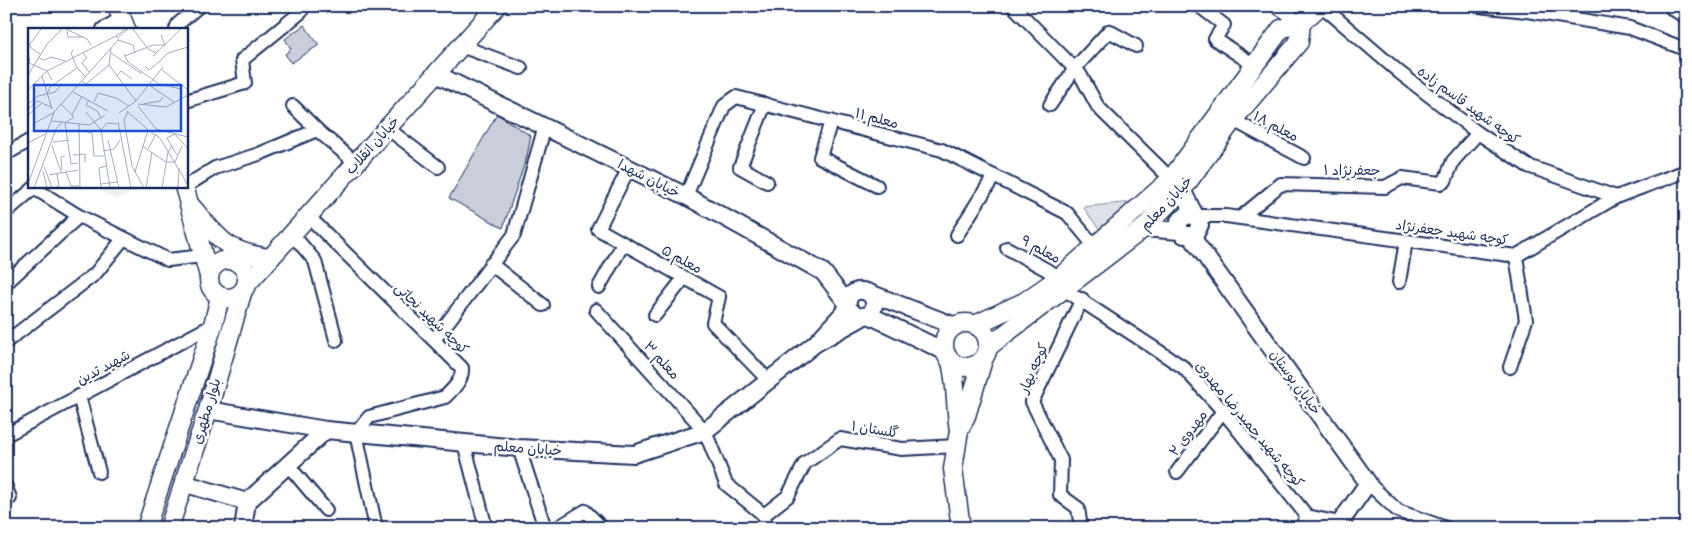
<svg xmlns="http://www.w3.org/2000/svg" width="1692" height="534" font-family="Delius,'Playpen Sans Arabic',sans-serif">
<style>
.built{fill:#eff0f4}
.green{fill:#dee1e7;stroke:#7c88a2}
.building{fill:#caceda;stroke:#1b2f5e}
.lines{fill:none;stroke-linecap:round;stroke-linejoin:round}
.minor-casing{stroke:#1b2f5e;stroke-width:16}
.tertiary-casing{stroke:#1b2f5e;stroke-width:20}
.secondary-casing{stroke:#1b2f5e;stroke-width:21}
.minor{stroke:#fff;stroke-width:12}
.tertiary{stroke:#fff;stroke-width:16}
.secondary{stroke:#fff;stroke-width:18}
.labels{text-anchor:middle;stroke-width:5;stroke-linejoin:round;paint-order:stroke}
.street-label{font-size:14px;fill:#1b2f5e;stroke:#fff}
.inset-road{fill:none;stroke:#a4acbf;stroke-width:1}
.view{fill:#1d4ed8;fill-opacity:0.15;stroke:#1d4ed8;stroke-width:2.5}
.inset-edge{fill:none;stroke:#1b2f5e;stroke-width:2.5}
</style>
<rect width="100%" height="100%" fill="#fff"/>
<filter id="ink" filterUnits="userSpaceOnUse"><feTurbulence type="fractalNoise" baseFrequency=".02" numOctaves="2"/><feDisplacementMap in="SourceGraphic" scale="10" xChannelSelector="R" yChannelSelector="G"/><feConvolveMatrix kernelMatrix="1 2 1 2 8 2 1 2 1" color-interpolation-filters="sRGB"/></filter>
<g filter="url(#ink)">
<polygon class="built" points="93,186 147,186 116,200"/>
<polygon class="green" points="1132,202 1099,229 1083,207"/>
<g class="building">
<polygon points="304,25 319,45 291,63 285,54 291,49 285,39"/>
<polygon points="497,114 531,136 527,156 503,228 449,198"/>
</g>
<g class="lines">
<g class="minor-casing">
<g id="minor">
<polyline points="1013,6 1080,74 1098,107 1171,179"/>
<polyline points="1199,6 1224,25 1215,39 1254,65"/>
<polyline points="1276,6 1301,23"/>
<polyline points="1322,6 1400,73 1478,133 1528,166 1616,197"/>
<polyline points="1478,6 1527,11 1630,28 1685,49 1686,46"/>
<polyline points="103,29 122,18"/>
<polyline points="176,29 178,24 199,6"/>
<polyline points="461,46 521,68"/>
<polyline points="186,101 245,83 242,60 301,12"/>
<polyline points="765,104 740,167 767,182"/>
<polyline points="1050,105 1075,68 1109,31 1136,46"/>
<polyline points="293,106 317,130 356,163"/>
<polyline points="1233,120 1304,158"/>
<polyline points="831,121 820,157 877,186"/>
<polyline points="387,128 438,167"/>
<polyline points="6,154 29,141"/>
<polyline points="629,168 598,229 719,297 713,323 769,381"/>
<polyline points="186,186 215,168 259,154 317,130"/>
<polyline points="686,196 724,106 736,97 942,150 1067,213 1095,247"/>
<polyline points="6,212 34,188 79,216 168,260 203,256"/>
<path d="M308 216 462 368C463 380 453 389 445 397L369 417 356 433 376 528"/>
<polyline points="1194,216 1226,216 1516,256 1616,197 1686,171"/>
<polyline points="1240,218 1281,184 1385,187 1402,178 1441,183 1445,181 1453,161 1478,133"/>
<polyline points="292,234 315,261 336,340"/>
<polyline points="957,235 994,176"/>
<polyline points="1007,248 1060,277"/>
<polyline points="491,264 543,305"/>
<polyline points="1399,282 1406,241"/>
<polyline points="6,283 79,216"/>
<polyline points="599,287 623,244"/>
<polyline points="1065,290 1183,367 1223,411 1307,516"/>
<polyline points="596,310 705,431 726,484 764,515 765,528"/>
<polyline points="655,315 684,278"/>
<polyline points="434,340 514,235 545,126"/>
<polyline points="6,342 95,274 123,239"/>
<polyline points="1510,367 1526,320 1516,256"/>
<polyline points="79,396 99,472"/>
<polyline points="6,435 213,325"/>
<polyline points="464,443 486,528"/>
<polyline points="519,448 545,528"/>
<polyline points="288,465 326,510"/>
<polyline points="1177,472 1223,411"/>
<polyline points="1368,483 1398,511 1446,528"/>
<polyline points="6,487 10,498"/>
<polyline points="764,515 788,496 805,463 840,439 902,449 956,446"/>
<polyline points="1307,516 1340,523"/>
<polyline points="557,528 585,511 602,528"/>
<polyline points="1081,528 1078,508 1060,495 1061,460 1032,402 1082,299"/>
<polyline points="1301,528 1307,516"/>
</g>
</g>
<g class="tertiary-casing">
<g id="tertiary">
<polyline points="1672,6 1686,15"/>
<polyline points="436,74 686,196 823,272 847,303"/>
<polyline points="1182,190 1200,225 1195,235 1184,235 1179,231 1179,221 1187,215 1194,216"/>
<polyline points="1144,228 1179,231"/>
<polyline points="1191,236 1368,483 1340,523 1345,528"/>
<path d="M867 292C876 298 876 307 869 315L857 317 848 308C846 295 855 288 867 292L955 326"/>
<polyline points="848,308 816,343 861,318"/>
<polyline points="869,315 944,351"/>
<polyline points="208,410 326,430 519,448 634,454 705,431 816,343"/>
<polyline points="183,483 247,502"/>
<polyline points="243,528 247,502 326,430"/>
</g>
</g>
<g class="secondary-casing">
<g id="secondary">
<polyline points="117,6 126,29"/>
<polyline points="184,186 209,276"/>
<path d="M190 205C219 238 224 252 270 258"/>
<circle cx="228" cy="279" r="19"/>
<polyline points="247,284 497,6"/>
<circle cx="966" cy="345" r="22"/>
<polyline points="975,325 1024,302 1060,277 1171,179 1281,29 1301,23 1320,6"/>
<polyline points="988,347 1144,228 1182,190 1233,120 1299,42 1301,23"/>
<path d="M951 362C957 385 955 407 959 430L966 416 983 360"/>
<polyline points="959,430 953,469 961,528"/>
<polyline points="146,528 213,325 220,297"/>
<polyline points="169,528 208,410 242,293"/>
</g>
</g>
<use href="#minor" class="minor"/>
<use href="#tertiary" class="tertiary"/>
<use href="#secondary" class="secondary"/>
</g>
</g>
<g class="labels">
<g class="street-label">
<text transform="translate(1469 105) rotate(36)" y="5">کوچه شهید قاسم زاده</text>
<text transform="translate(877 118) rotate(15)" y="5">معلم ۱۱</text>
<text transform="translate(1276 126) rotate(28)" y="5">معلم ۱۸</text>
<text transform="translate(372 145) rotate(-48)" y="5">خیابان انقلاب</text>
<text x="1352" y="175">جعفرنژاد ۱</text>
<text transform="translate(649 178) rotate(27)" y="5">خیابان شهدا</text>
<text transform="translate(1166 203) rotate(-47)" y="5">خیابان معلم</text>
<text transform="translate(1452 232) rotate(8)" y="5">کوچه شهید جعفرنژاد</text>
<text transform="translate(1041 249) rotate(29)" y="5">معلم ۹</text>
<text transform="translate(682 259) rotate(29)" y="5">معلم ۵</text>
<text transform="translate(432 318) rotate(44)" y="5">کوچه شهید نجاتی</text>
<text transform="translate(662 360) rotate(48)" y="5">معلم ۳</text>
<text transform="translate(103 367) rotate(-28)" y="5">شهید تدین</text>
<text transform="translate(1033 368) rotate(-66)" y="5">کوچه بهار</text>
<text transform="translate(1296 382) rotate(54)" y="5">خیابان بوستان</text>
<text transform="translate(206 411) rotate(-73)" y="5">بلوار مطهری</text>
<text transform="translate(1250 424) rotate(50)" y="5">کوچه شهید حمیدرضا مهدوی</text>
<text transform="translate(875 429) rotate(9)" y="5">گلستان ۱</text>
<text transform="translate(1188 433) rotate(-53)" y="5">مهدوی ۲</text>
<text transform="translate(528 448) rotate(4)" y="5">خیابان معلم</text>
</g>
</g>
<g transform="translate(28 28)">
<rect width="160" height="160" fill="#fff"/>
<path class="inset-road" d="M36 0 59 11 63 17M99 0 88 8 89 10 101 0M105 1 120 21 128 25M39 3 40 9H55M90 12 105 17 107 25M0 13 3 20 12 26M2 16 14 0M83 20 81 37 108 73M45 22 43 25 49 40 58 49M55 25 59 30 54 35 61 44M83 25 114 46M96 26 100 34 131 56 153 61 154 59M97 28 125 17H137L133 7M125 28 154 0M2 30 1 35 19 43 24 52M11 30 16 32 23 29 37 33M131 34 140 25 160 19M117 38 121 42 131 34M134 42 160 62M0 47 19 16 35 0M14 48 24 81M89 48 93 43 104 51M54 53 58 56 81 37M121 57 146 74M0 62 19 43 88 8M45 64 80 83M19 66 22 59 49 40M61 72 58 77 69 83 73 90M66 74 70 65 88 70 101 78M0 76 10 68 27 64 32 58M33 76 46 89 37 95 43 136 50 135M110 76 138 79 160 67M115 76 132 73 135 69M110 78 128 101 160 109M0 81 9 73 23 79M28 82 91 11M99 83 120 102M100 83 96 92 104 138 116 160M58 84 73 102 82 160M91 85 108 73 135 39M0 87 13 76M44 87 54 68M24 93 61 97 77 87M90 94 103 160M51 96 52 160M7 100 5 96 25 85M73 102 79 95 89 96M120 102 132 110 160 157M54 103 64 105 66 128H76M80 112 91 160M25 114 41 112M0 115 17 106M24 118 33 144M114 118 138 134H147L154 118M120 121 128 106M75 123 86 121 92 112M45 127 57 126V134M149 127 139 110 147 106 160 121M16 138 24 160M34 142 33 129 37 128M15 143 19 160M38 144 43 158H51M107 144 120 102M21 147 50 142M0 156 27 82M73 156 89 154M6 160 28 101 34 94M26 160 31 158 29 146M73 160 71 140 78 138M118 160 124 124M134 160 140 124 144 118M150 160 151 140"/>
<path class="view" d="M6 57H153V103H6Z"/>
<rect width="160" height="160" class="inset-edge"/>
</g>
<rect width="1692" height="534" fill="none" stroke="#fff" stroke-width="25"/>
<rect x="12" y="12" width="1667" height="509" fill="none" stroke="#1b2f5e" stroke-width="2" filter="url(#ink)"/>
</svg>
